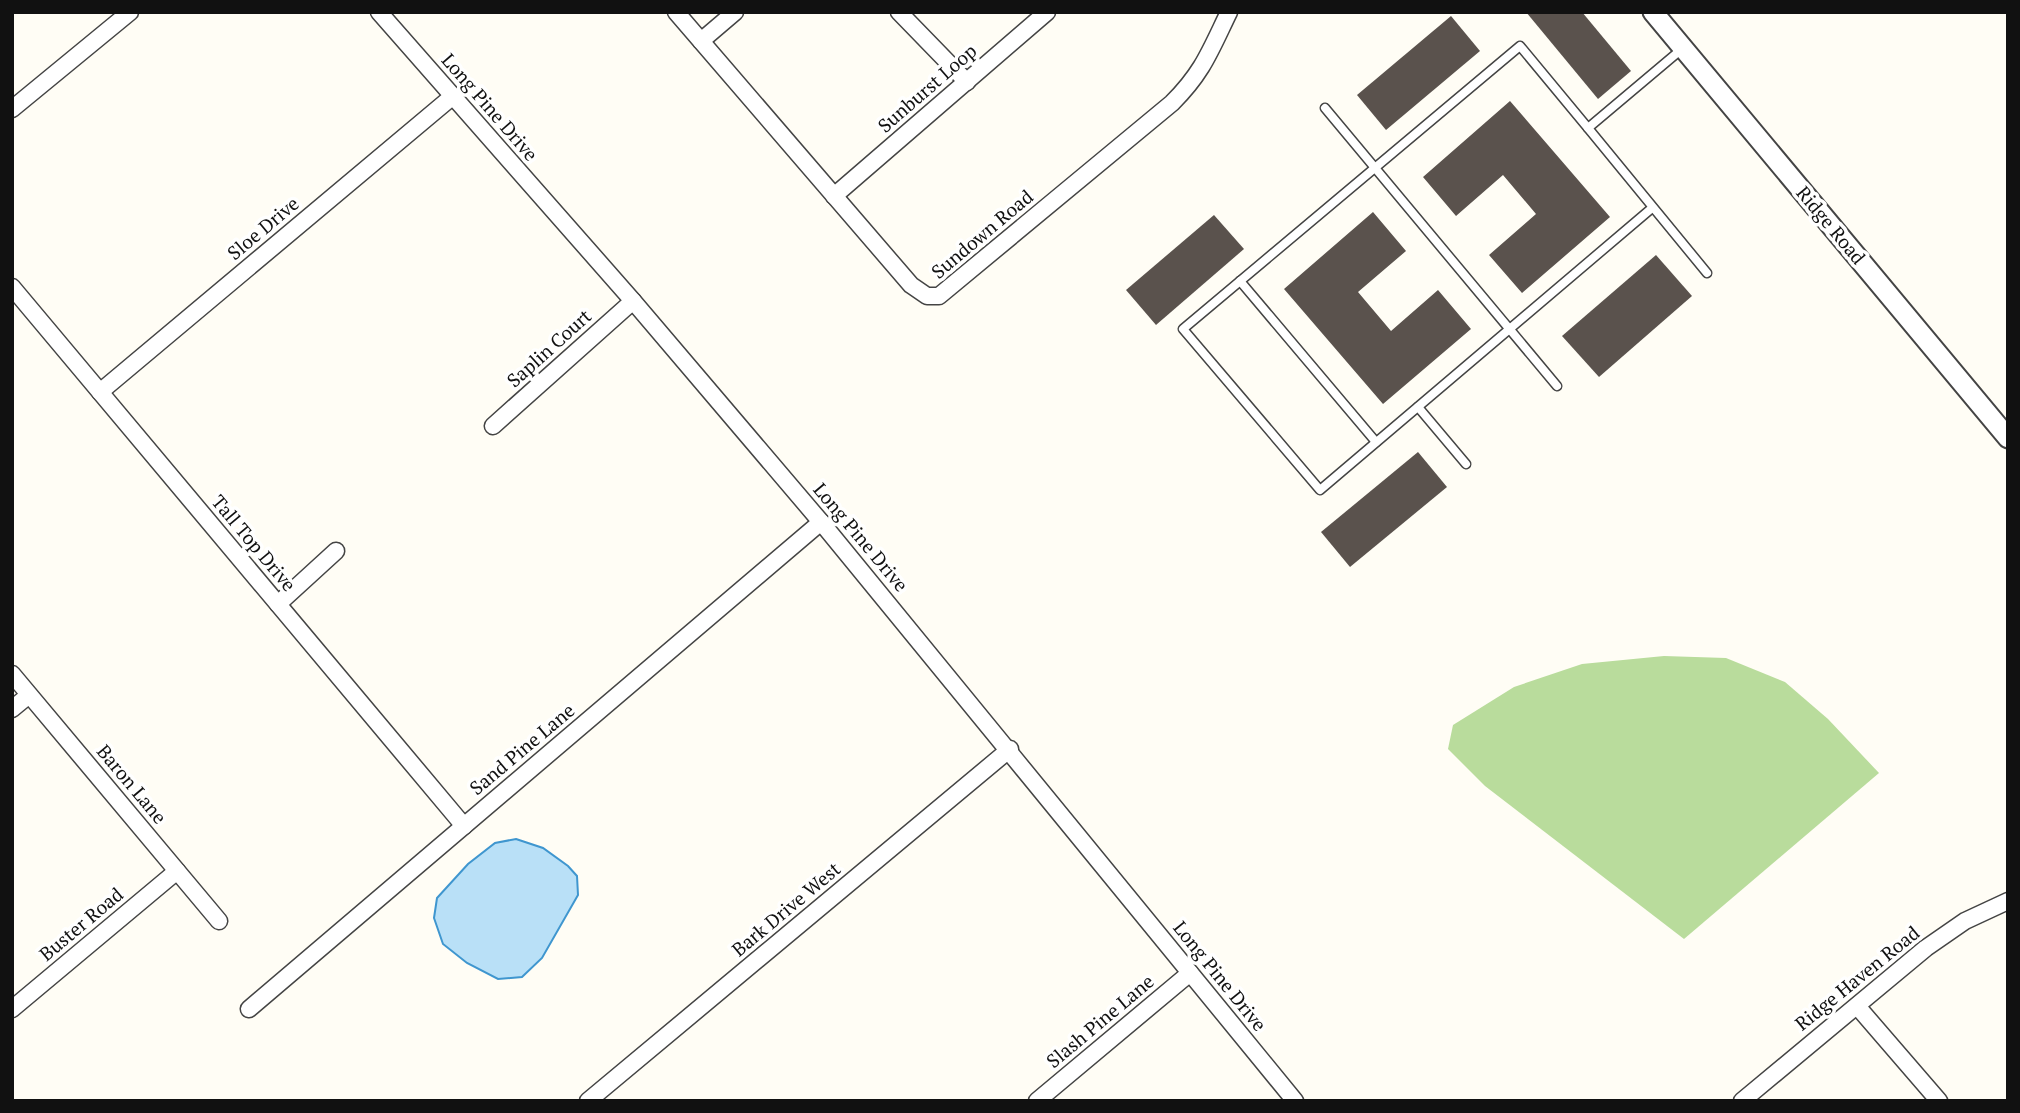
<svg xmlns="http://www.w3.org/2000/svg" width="2020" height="1113" font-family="'PT Serif',serif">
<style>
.forest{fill:#b9dc9c}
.water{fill:#b9e0f7;stroke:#3f96cf;stroke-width:2}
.building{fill:#5a524d}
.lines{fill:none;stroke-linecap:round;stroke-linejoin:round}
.service-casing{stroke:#444;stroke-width:11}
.minor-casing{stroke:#444;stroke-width:19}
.tertiary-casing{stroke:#444;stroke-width:23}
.service{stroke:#fff;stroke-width:8}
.minor{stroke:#fff;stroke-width:16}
.tertiary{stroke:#fff;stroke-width:19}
.labels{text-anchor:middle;stroke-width:7;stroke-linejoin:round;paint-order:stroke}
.street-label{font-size:19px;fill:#111;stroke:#fff}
</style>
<rect width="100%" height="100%" fill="#fffdf5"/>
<polygon class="forest" points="1664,656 1726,658 1785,682 1828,719 1879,773 1684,939 1485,786 1448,749 1453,725 1514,687 1582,664"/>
<polygon class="water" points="516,839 543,848 568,866 577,876 578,895 542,958 522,977 498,979 467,963 443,944 434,918 437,898 468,864 495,843"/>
<g class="building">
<polygon points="1526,12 1582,12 1631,71 1598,99"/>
<polygon points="1451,16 1480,51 1386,130 1357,95"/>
<polygon points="1510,101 1610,217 1522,293 1489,255 1536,214 1503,175 1456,216 1423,177"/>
<polygon points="1373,212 1406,251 1358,292 1391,331 1438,290 1471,329 1383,404 1284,289"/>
<polygon points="1214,215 1244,249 1156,325 1126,290"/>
<polygon points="1656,255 1692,296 1599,377 1562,336"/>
<polygon points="1418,452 1447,487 1350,567 1321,532"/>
</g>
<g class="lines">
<g class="service-casing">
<g id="service">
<polyline points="1683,48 1588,128 1707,273"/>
<polyline points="1325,108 1557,386"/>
<polyline points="1588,128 1520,46 1183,329 1320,490 1652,208"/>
<polyline points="1240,281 1376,442"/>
<polyline points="1418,407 1466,464"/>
</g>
</g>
<g class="minor-casing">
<g id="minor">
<polyline points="379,12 633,301 821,522 1295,1101"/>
<path d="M676 12 911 285 927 296H939L1172 103C1203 72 1210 51 1229 12"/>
<polyline points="899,12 967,82"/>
<polyline points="701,41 735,12"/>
<polyline points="12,109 130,12"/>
<polyline points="834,196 1047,12"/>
<polyline points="12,287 464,826"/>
<polyline points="100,392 453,96"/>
<polyline points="493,426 633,301"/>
<polyline points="278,604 336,551"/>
<polyline points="12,674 219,921"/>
<polyline points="12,709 29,695"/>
<polyline points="1857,1006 1939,1101"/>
<polyline points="12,1009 177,871"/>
<polyline points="249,1009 821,522"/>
<polyline points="588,1101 1010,749"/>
<polyline points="1037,1101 1190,973"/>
<polyline points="1742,1101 1926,948 1965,921 2008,901"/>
</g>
</g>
<g class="tertiary-casing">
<polyline id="tertiary" points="1653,12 2008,438"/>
</g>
<use href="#service" class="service"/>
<use href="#minor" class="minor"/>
<use href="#tertiary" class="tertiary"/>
</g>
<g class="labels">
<g class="street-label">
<text transform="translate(927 88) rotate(-41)" y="7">Sunburst Loop</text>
<text transform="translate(490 107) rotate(49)" y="7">Long Pine Drive</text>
<text transform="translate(1831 225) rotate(50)" y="7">Ridge Road</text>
<text transform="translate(263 228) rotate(-40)" y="7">Sloe Drive</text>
<text transform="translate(982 234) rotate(-40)" y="7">Sundown Road</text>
<text transform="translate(549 348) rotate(-42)" y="7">Saplin Court</text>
<text transform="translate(861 537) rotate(50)" y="7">Long Pine Drive</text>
<text transform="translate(254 543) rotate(50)" y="7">Tall Top Drive</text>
<text transform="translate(522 749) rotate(-40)" y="7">Sand Pine Lane</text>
<text transform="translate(132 784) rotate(50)" y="7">Baron Lane</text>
<text transform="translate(786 909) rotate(-40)" y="7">Bark Drive West</text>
<text transform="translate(81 924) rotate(-40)" y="7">Buster Road</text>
<text transform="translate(1220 976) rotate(51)" y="7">Long Pine Drive</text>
<text transform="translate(1857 978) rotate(-39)" y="7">Ridge Haven Road</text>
<text transform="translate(1100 1021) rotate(-40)" y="7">Slash Pine Lane</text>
</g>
</g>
<rect width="2020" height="1113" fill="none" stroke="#111111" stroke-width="28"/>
</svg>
